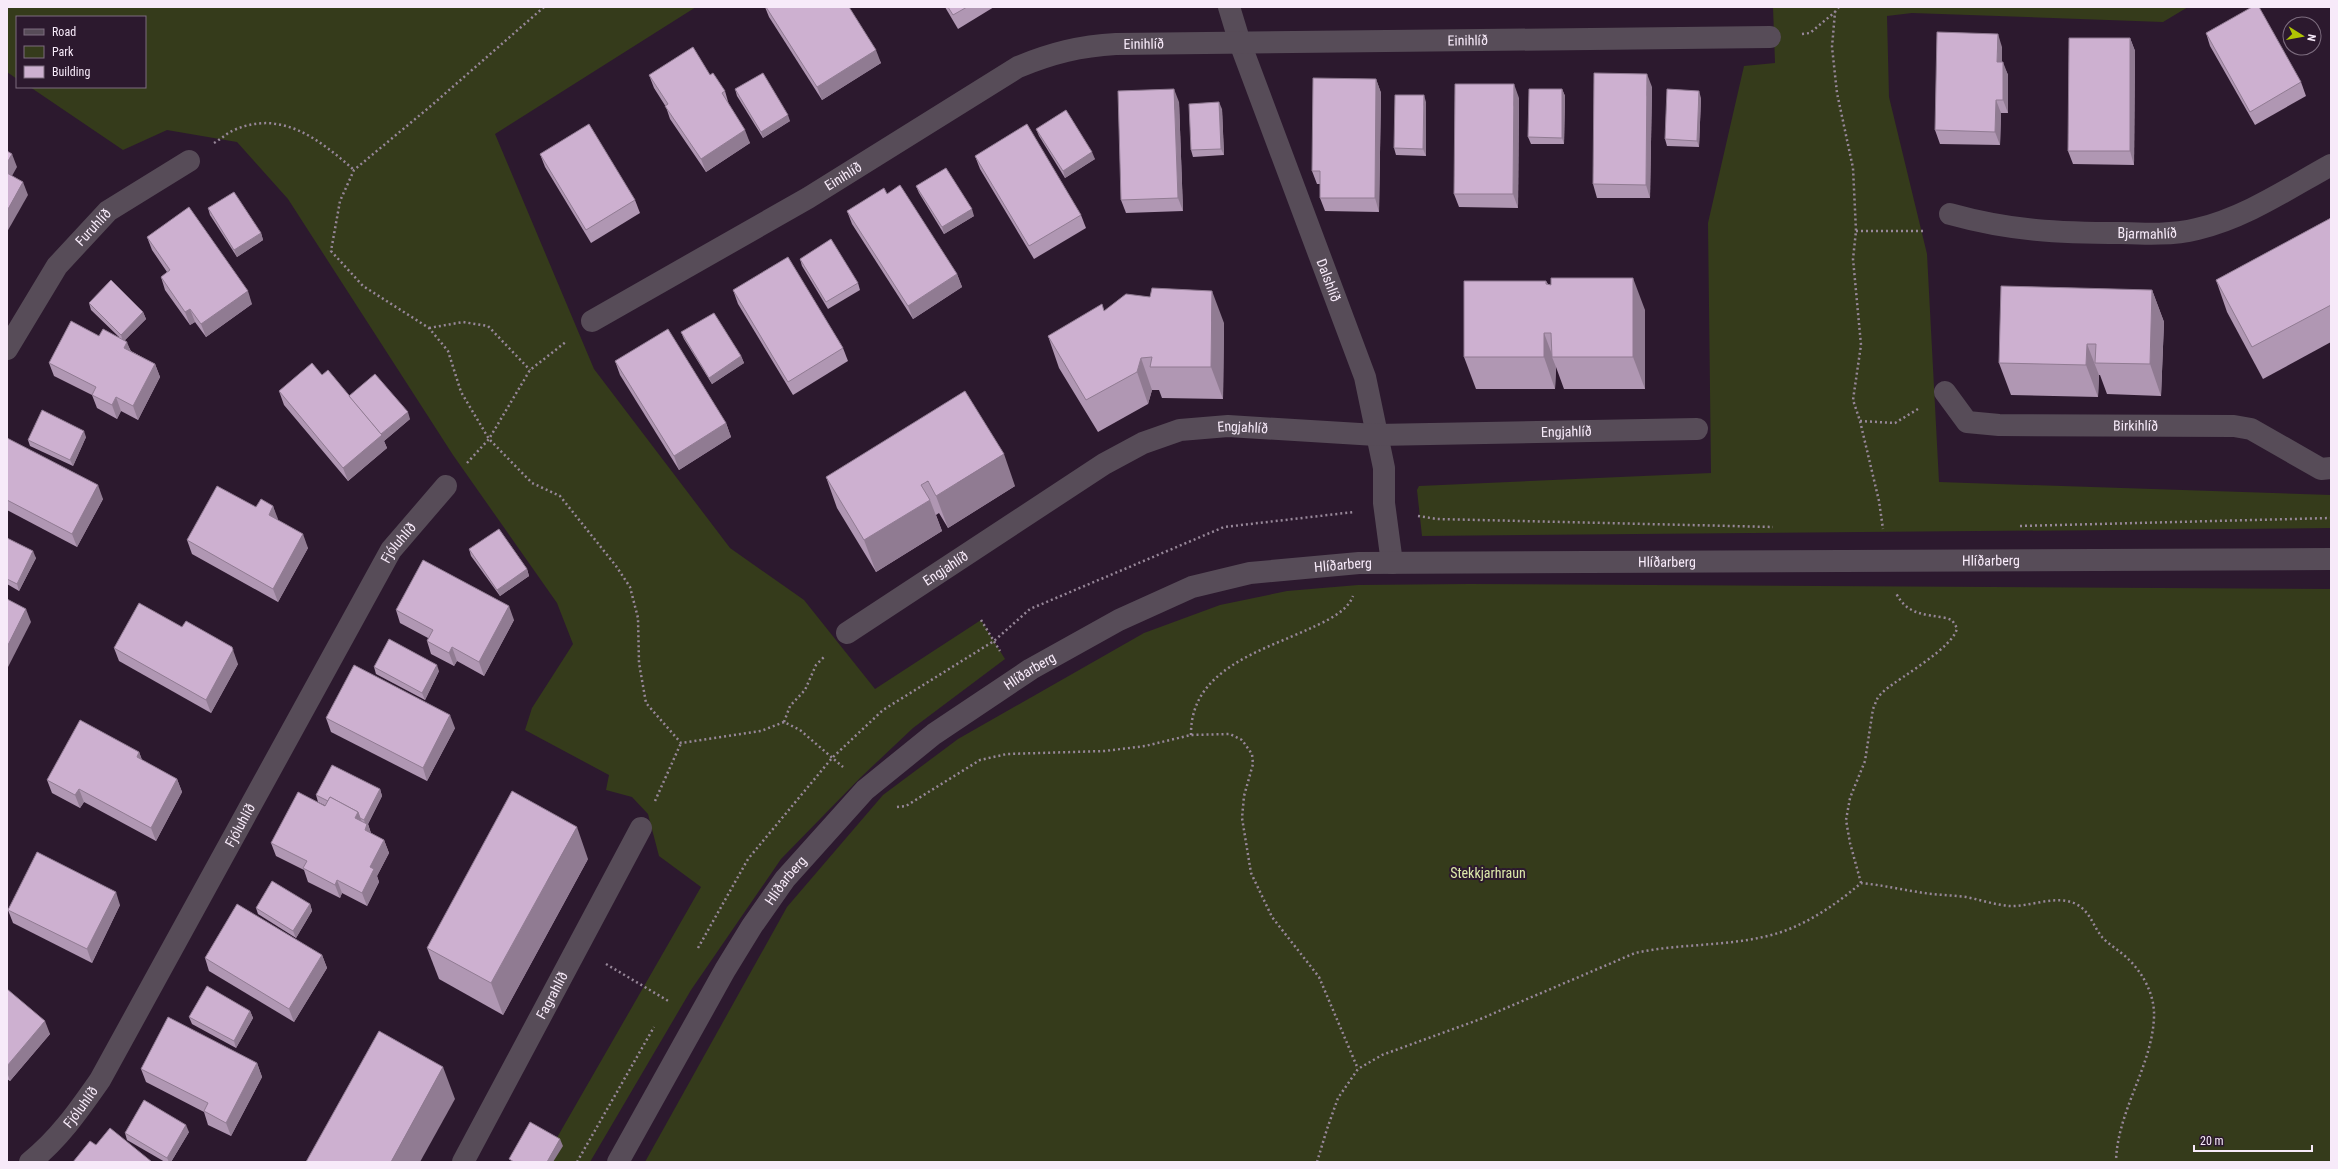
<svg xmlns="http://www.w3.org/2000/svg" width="2338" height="1169" font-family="'Roboto Condensed',sans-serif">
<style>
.green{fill:#353b1b}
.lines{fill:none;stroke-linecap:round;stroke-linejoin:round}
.path{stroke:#978799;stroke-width:2.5;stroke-dasharray:2 3;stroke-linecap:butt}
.minor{stroke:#574c58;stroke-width:22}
.wall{fill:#b097b3}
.shaded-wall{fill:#907b92}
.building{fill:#cdb0d0;stroke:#907b92}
.labels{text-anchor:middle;stroke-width:4;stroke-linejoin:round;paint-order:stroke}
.street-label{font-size:14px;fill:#f7eaf9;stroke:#2c192e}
.park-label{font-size:14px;fill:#dce9a9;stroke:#2c192e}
</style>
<rect width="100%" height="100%" fill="#2c192e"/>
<g class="green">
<polygon points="7,7 696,7 495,134 594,369 730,548 804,600 875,689 981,620 1005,659 913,728 860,778 781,859 691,990 590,1162 543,1162 701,887 659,856 648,814 632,797 606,790 609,775 525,730 532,708 573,644 557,603 453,455 288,199 237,142 167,130 123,150 30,87 145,87 145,17 17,17 17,79 7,72"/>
<polygon points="1773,7 2188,7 2163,22 1912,13 1887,16 1889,97 1927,254 1939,482 2331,495 2331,528 1422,536 1417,490 1419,486 1711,473 1708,223 1744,66 1775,63"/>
<polygon points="1469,584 2331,589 2331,1162 645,1162 787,907 883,795 958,739 1144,633 1220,605 1287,591 1358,585"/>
</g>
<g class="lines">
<g class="path">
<polyline points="544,7 432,105 354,170 340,201 331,251 363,286 429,328 448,351 461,392 489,439 532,483 560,496 616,566 630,587 638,618 639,663 646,703 681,743 761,731 784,722 800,730 843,767"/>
<polyline points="1839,7 1835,12 1832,47 1837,93 1853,168 1856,231 1853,259 1861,345 1853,400 1860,421 1879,501 1883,529"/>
<polyline points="1802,34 1810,33 1835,12"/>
<path d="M214 143C221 139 227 133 234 130 282 109 320 140 354 170"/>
<polyline points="1856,231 1923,231"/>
<polyline points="429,328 463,322 488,326 530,370"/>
<polyline points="1860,421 1895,423 1918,409"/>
<polyline points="467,463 489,439 530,370 567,341"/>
<polyline points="1418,516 1437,519 1773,527"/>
<polyline points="2020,526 2331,518"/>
<polyline points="981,620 1000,651"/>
<polyline points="784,722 790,706 805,690 816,665 825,656"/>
<path d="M1191 735C1190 669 1262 651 1311 628 1326 621 1347 612 1353 596"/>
<polyline points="655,801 681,743"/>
<polyline points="897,807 906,806 980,760 1007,754 1105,751 1145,746 1191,735 1230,734 1242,740 1252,754 1253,764 1244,796 1242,818 1251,873 1272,917 1319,977 1358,1069"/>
<path d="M1861 883 1850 843 1846 820 1850 798 1865 761 1873 709 1878 697 1885 690C1901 677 1954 647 1957 628L1952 620 1946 618C1924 614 1907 615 1896 593"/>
<polyline points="698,948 748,859 832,758 883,710 994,641 1030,609 1224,527 1354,512"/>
<polyline points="606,964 670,1002"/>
<polyline points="577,1162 654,1027"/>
<path d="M1317 1162 1327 1129 1338 1098 1358 1069 1382 1055 1478 1020 1635 953C1681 943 1729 947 1775 934 1806 925 1837 904 1861 883 1881 885 1899 889 1918 892 1934 895 1950 895 1966 897 1981 900 1996 905 2010 906 2031 907 2056 894 2076 904 2090 911 2093 926 2102 937 2108 944 2117 949 2125 956 2142 971 2155 994 2154 1017 2152 1067 2117 1111 2116 1162"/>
</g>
<g class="minor">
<path id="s1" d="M1229 7 1240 43 1365 377 1384 468V503L1392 563"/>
<path id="s2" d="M1950 214C2011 231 2059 233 2122 233 2146 234 2173 235 2197 229 2245 218 2289 188 2331 165"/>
<path id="s3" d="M592 321 808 198 1018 67C1052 53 1080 46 1116 44L1770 37"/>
<path id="s4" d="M7 349 57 266 108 211 189 161"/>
<path id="s5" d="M1945 392 1967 422 1999 425 2234 426 2251 429 2321 469 2331 468"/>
<path id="s6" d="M847 633 1104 464 1143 443 1180 430 1228 426 1376 435 1697 429"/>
<path id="s7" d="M30 1162C59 1139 79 1110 100 1080L391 550 446 486"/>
<path id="s8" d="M463 1162 641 828"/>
<path id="s9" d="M618 1162 725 970 752 926 785 879 865 790 934 734 1031 669 1119 620 1192 587 1250 573 1359 563 2331 559"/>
</g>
</g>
<g class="wall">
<polygon points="765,7 849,7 881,63 822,100 769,17"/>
<polygon points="945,7 994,7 958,29"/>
<polygon points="2206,33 2301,82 2306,96 2255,125 2210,46"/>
<polygon points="2130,38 2135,51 2134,165 2073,164 2068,151"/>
<polygon points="2002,47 2002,62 2008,75 2008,113 2001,113 2000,145 1940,144 1935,130"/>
<polygon points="649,75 710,75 725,91 729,105 750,143 706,172 670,119 666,107 654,88"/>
<polygon points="1376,79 1381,93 1379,212 1325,211 1320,198 1320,184 1317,184 1312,171"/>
<polygon points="1652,87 1650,198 1597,198 1593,184"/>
<polygon points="735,89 790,121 763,138 737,96"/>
<polygon points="1562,89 1565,96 1564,144 1531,144 1528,137"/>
<polygon points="1519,98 1518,208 1459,207 1454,194"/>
<polygon points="1701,98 1699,147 1667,146 1665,139"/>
<polygon points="1179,102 1183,211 1126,213 1121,200"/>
<polygon points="1426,102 1426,156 1396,155 1394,148"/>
<polygon points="1222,109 1224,155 1193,157 1191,150"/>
<polygon points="1036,129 1095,159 1065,178 1039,136"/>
<polygon points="540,154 635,200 640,213 591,243 545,167"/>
<polygon points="975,156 1081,215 1086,228 1034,259 980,169"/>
<polygon points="916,186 974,216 944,234 919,193"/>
<polygon points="887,194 957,274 962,287 913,319 852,224 847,211"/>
<polygon points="208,208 261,233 263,240 237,257 210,215"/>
<polygon points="2331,218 2331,342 2263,379 2227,312 2216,280"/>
<polygon points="147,237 252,304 206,337 195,322 190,325 165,290 161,277 167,272 152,250"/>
<polygon points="800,259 858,283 860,290 828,309 802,266"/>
<polygon points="1546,281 1548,284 1551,285 1645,310 1645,389 1564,389 1556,367 1555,389 1476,389 1464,357"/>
<polygon points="733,290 843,348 848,361 793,395 738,304"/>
<polygon points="2152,290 2164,322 2161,396 2107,394 2100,375 2099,375 2098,397 2011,395 1999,363"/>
<polygon points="89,303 143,312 146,319 125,340 131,351 155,364 160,377 138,420 121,411 117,419 97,408 92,395 54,376 49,363 99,336 119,337 91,310"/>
<polygon points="1104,310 1224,323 1223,399 1162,398 1159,390 1152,390 1148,404 1098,432 1059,368 1048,336"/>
<polygon points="681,332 741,356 744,363 712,384 684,339"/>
<polygon points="615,361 726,423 731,437 679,470 620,375"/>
<polygon points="322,375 349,396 410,419 384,441 387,448 348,481 284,405 279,391"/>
<polygon points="86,437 73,466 30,446 28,440"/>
<polygon points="7,438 103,499 77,547 7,510"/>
<polygon points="826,477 1015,486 948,528 939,513 936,515 942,531 876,572 837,508"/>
<polygon points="273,506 277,520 308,548 278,602 192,554 187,540 256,507"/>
<polygon points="7,538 36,558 19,591 7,584"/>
<polygon points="469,549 527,569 529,576 500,596 471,556"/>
<polygon points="396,610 514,620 484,676 457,661 454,666 431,654 427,641 428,638 400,623"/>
<polygon points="114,648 238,664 211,713 119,661"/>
<polygon points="374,667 439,671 425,700 376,674"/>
<polygon points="326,718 455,728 427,781 331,732"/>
<polygon points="139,752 142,760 177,779 182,792 156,841 84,802 80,808 52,793 47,780"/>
<polygon points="380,789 382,796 368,824 371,833 384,840 389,853 377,876 379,882 367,906 342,893 340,898 308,882 304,870 276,856 271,843 325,806 326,806 318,802 316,795"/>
<polygon points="588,859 503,1015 439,979 427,948"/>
<polygon points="310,904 312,911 296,938 258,914 256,908"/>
<polygon points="120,905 92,963 13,923 8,910"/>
<polygon points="322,955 327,968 294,1022 209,971 205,958"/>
<polygon points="7,989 50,1034 10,1081 7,1079"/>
<polygon points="250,1011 253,1018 236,1048 192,1024 189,1017"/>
<polygon points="257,1063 262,1077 231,1136 208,1125 204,1112 146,1082 141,1069"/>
<polygon points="189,1132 171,1162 165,1162 127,1140 125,1133"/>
</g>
<g class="shaded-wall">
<polygon points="1998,34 2002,47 2002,75 1997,62"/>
<polygon points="2130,38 2135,51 2134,165 2130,151"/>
<polygon points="876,50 881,63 822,100 817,87"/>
<polygon points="2003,62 2008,75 2008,113 2003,100"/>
<polygon points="1647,74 1652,87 1650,198 1646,185"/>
<polygon points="1376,79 1381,93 1379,212 1375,198"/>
<polygon points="1514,84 1519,98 1518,208 1513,194"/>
<polygon points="1174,89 1179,102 1183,211 1178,198"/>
<polygon points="1562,89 1565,96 1564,144 1562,138"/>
<polygon points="1699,91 1701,98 1699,147 1697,141"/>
<polygon points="1424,95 1426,102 1426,156 1423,149"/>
<polygon points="1996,100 2001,113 2000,145 1995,132"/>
<polygon points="1219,102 1222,109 1224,155 1221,149"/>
<polygon points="788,115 790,121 763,138 761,132"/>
<polygon points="745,130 750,143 706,172 701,159"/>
<polygon points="1092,152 1095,159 1065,178 1063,171"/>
<polygon points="12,154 17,167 8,183 7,182 7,163"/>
<polygon points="23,182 28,195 7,232 7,211"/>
<polygon points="972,209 974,216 944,234 942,227"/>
<polygon points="261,233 263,240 237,257 234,250"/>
<polygon points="957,274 962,287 913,319 908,306"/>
<polygon points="1633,278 1645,310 1645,389 1633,357"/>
<polygon points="2152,290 2164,322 2161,396 2150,364"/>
<polygon points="248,291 252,304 206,337 201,324"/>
<polygon points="1212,291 1224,323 1223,399 1211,367"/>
<polygon points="190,309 195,322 190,325 185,312"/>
<polygon points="143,312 146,319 123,342 121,335"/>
<polygon points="1544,333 1553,357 1552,357 1556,367 1555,389 1544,357"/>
<polygon points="127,342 132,355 124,348"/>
<polygon points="2087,344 2099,375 2098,397 2086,365"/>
<polygon points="741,356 744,363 712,384 709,378"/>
<polygon points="1141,358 1152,390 1148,404 1137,372"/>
<polygon points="155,364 160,377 138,420 133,406"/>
<polygon points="116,397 121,411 117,419 112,405"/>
<polygon points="408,412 410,419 384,441 387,448 348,481 343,468 379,436"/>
<polygon points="726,423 731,437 679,470 674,456"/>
<polygon points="84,431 86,437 73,466 70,460"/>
<polygon points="1004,454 1015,486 948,528 936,496"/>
<polygon points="98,485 103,499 77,547 72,534"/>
<polygon points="930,500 942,531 876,572 864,540"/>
<polygon points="273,506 278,519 273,528 269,515"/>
<polygon points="303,534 308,548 278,602 273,589"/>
<polygon points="33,551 36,558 19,591 17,584"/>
<polygon points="527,569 529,576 500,596 497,590"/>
<polygon points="509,606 514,620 484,676 479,662"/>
<polygon points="26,609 31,622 7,669 7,647"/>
<polygon points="452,647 457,661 454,666 449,653"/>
<polygon points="233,650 238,664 211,713 206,700"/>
<polygon points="437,665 439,671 425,700 422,693"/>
<polygon points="450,715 455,728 427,781 423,768"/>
<polygon points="139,752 144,765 137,757"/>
<polygon points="177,779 182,792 156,841 151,828"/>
<polygon points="79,789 84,802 80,808 75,795"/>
<polygon points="380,789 382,796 368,824 372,837 365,830 366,827 364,820"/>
<polygon points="358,812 363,825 355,818"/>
<polygon points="577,827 588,859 503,1015 491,983"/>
<polygon points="384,840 389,853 377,876 379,882 367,906 362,893 370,867"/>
<polygon points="337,880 342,893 340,898 335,885"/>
<polygon points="116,892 120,905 92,963 87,949"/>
<polygon points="310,904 312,911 296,938 293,931"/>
<polygon points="322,955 327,968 294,1022 289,1009"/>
<polygon points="250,1011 253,1018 236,1048 234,1041"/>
<polygon points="45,1021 50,1034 10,1081 7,1072 7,1066"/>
<polygon points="257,1063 262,1077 231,1136 226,1123"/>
<polygon points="443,1067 455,1099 420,1162 391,1162"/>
<polygon points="186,1125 189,1132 171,1162 169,1162 167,1158"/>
<polygon points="560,1139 563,1146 553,1162 547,1162"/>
</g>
<g class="building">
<polygon points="766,7 849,7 876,50 817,87"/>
<polygon points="948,7 967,7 953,15"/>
<polygon points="2252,7 2259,7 2301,82 2250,112 2206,33"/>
<polygon points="1937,32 1998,34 1997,62 2003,62 2003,100 1996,100 1995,132 1935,130"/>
<polygon points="2069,38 2130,38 2130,151 2068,151"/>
<polygon points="693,47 710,75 713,73 725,91 722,93 745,130 701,159 665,106 668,104 649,75"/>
<polygon points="763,73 788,115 761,132 735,89"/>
<polygon points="1594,73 1647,74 1646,185 1593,184"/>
<polygon points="1313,78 1376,79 1375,198 1320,198 1320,171 1312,171"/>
<polygon points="1455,84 1514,84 1513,194 1454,194"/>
<polygon points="1174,89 1178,198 1121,200 1118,91"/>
<polygon points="1529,89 1562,89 1562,138 1528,137"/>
<polygon points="1667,89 1699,91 1697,141 1665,139"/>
<polygon points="1395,95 1424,95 1423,149 1394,148"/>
<polygon points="1219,102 1221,149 1191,150 1189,104"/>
<polygon points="1066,110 1092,152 1063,171 1036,129"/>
<polygon points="589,124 635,200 586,230 540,154"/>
<polygon points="1027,124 1081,215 1029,246 975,156"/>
<polygon points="7,151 12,154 7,163"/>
<polygon points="946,168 972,209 942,227 916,186"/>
<polygon points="7,173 23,182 7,211"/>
<polygon points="900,185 957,274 908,306 847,211 884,188 887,194"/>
<polygon points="234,192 261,233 234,250 208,208"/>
<polygon points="189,207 248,291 201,324 190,309 185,312 161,277 170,270 147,237"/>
<polygon points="2331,218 2331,305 2252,347 2216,280"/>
<polygon points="831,239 858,283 826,302 800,259"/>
<polygon points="788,257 843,348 788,382 733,290"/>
<polygon points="1551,278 1633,278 1633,357 1552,357 1551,333 1544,333 1544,357 1464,357 1464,281 1546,281 1546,284 1551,285"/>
<polygon points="111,280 143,312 121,335 89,303"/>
<polygon points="2001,286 2152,290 2150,364 2095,363 2096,344 2087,344 2086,365 1999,363"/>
<polygon points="1152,288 1212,291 1211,367 1150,367 1152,357 1141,358 1137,372 1086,400 1048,336 1102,304 1104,311 1126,294 1150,297"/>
<polygon points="714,313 741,356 709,378 681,332"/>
<polygon points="71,321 99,336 103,329 127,342 124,348 155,364 133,406 116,397 112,405 92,395 96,387 49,363"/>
<polygon points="668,329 726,423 674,456 615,361"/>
<polygon points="312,363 322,375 328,370 382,435 343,468 279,391"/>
<polygon points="375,374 408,412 381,434 349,396"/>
<polygon points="965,391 1004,454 936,496 928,481 921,485 930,500 864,540 826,477"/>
<polygon points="42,410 84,431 70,460 28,440"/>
<polygon points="7,438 98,485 72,534 7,500"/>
<polygon points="217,486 256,507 261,499 273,506 269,515 303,534 273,589 187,540"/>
<polygon points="499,529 527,569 497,590 469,549"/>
<polygon points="7,538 33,551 17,584 7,579"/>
<polygon points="423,560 509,606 479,662 452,647 449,653 427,641 433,630 396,610"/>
<polygon points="7,599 26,609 7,647"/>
<polygon points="139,603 182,627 186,621 232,647 233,650 206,700 114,648"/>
<polygon points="389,639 437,665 422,693 374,667"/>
<polygon points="354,665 450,715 423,768 326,718"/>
<polygon points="80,720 139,752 137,757 177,779 151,828 79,789 75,795 47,780"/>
<polygon points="332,765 380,789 364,820 360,818 358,812 330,797 328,801 316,795"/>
<polygon points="512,791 577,827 491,983 427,948"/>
<polygon points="298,792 325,806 330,797 358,812 355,818 367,824 365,830 384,840 370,867 374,869 362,893 337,880 335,885 303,868 307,861 271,843"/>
<polygon points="37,852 116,892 87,949 8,910"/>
<polygon points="272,881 310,904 293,931 256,908"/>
<polygon points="237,904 322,955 289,1009 205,958"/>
<polygon points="207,986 250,1011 234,1041 189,1017"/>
<polygon points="7,989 45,1021 7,1066"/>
<polygon points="168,1017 257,1063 226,1123 204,1111 208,1103 141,1069"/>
<polygon points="379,1031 443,1067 391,1162 306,1162"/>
<polygon points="144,1100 186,1125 167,1158 125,1133"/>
<polygon points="530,1122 560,1139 547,1162 514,1162 509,1159"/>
<polygon points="110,1128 152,1162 73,1162 90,1141 96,1145"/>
</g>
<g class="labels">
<g class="street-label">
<text dy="5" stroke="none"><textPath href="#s3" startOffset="949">Einihlíð</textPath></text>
<text dy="5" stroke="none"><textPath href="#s3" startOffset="625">Einihlíð</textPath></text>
<text dy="5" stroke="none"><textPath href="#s3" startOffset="290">Einihlíð</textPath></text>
<text dy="5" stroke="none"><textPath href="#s4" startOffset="150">Furuhlíð</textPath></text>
<text dy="5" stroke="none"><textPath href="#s2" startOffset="199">Bjarmahlíð</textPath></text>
<text dy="5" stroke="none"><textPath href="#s1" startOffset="291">Dalshlíð</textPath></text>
<text dy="5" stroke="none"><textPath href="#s5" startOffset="206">Birkihlíð</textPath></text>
<text dy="5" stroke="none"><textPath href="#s6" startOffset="454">Engjahlíð</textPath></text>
<text dy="5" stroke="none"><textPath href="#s6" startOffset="778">Engjahlíð</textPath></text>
<text dy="5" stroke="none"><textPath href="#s7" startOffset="723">Fjóluhlíð</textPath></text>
<text dy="5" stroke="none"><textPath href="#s9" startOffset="1636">Hlíðarberg</textPath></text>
<text dy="5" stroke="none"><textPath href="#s9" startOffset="1312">Hlíðarberg</textPath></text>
<text dy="5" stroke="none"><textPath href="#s9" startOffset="988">Hlíðarberg</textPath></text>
<text dy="5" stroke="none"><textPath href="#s6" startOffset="118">Engjahlíð</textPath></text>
<text dy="5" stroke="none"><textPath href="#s9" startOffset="652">Hlíðarberg</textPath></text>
<text dy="5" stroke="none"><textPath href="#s7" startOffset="399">Fjóluhlíð</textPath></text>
<text dy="5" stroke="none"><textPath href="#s9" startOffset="328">Hlíðarberg</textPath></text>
<text dy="5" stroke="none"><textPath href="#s8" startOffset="189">Fagrahlíð</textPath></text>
<text dy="5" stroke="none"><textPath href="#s7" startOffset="75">Fjóluhlíð</textPath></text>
</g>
<g class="park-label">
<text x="1488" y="878">Stekkjarhraun</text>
</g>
</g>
<rect width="2338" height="1169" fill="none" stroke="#f7eaf9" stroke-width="16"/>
<rect x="16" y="16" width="130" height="72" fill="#2c192e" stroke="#7d6d7f"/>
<rect x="24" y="29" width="20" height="6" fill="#574c58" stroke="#7d6d7f"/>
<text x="52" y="36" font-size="12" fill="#f7eaf9">Road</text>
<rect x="24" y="46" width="20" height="12" fill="#353b1b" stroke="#7d6d7f"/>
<text x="52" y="56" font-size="12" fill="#f7eaf9">Park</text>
<rect x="24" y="66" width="20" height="12" fill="#cdb0d0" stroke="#7d6d7f"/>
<text x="52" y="76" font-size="12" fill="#f7eaf9">Building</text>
<g transform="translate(2302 36) rotate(101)"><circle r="19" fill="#2c192e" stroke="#7d6d7f"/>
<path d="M0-3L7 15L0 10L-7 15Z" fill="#b0c503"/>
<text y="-6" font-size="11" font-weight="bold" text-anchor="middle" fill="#f7eaf9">N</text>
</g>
<path d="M2194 1145v6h118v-6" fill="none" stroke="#f7eaf9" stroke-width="2"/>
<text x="2200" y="1145" font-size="12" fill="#f7eaf9" stroke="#2c192e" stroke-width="3" paint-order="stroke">20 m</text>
</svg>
